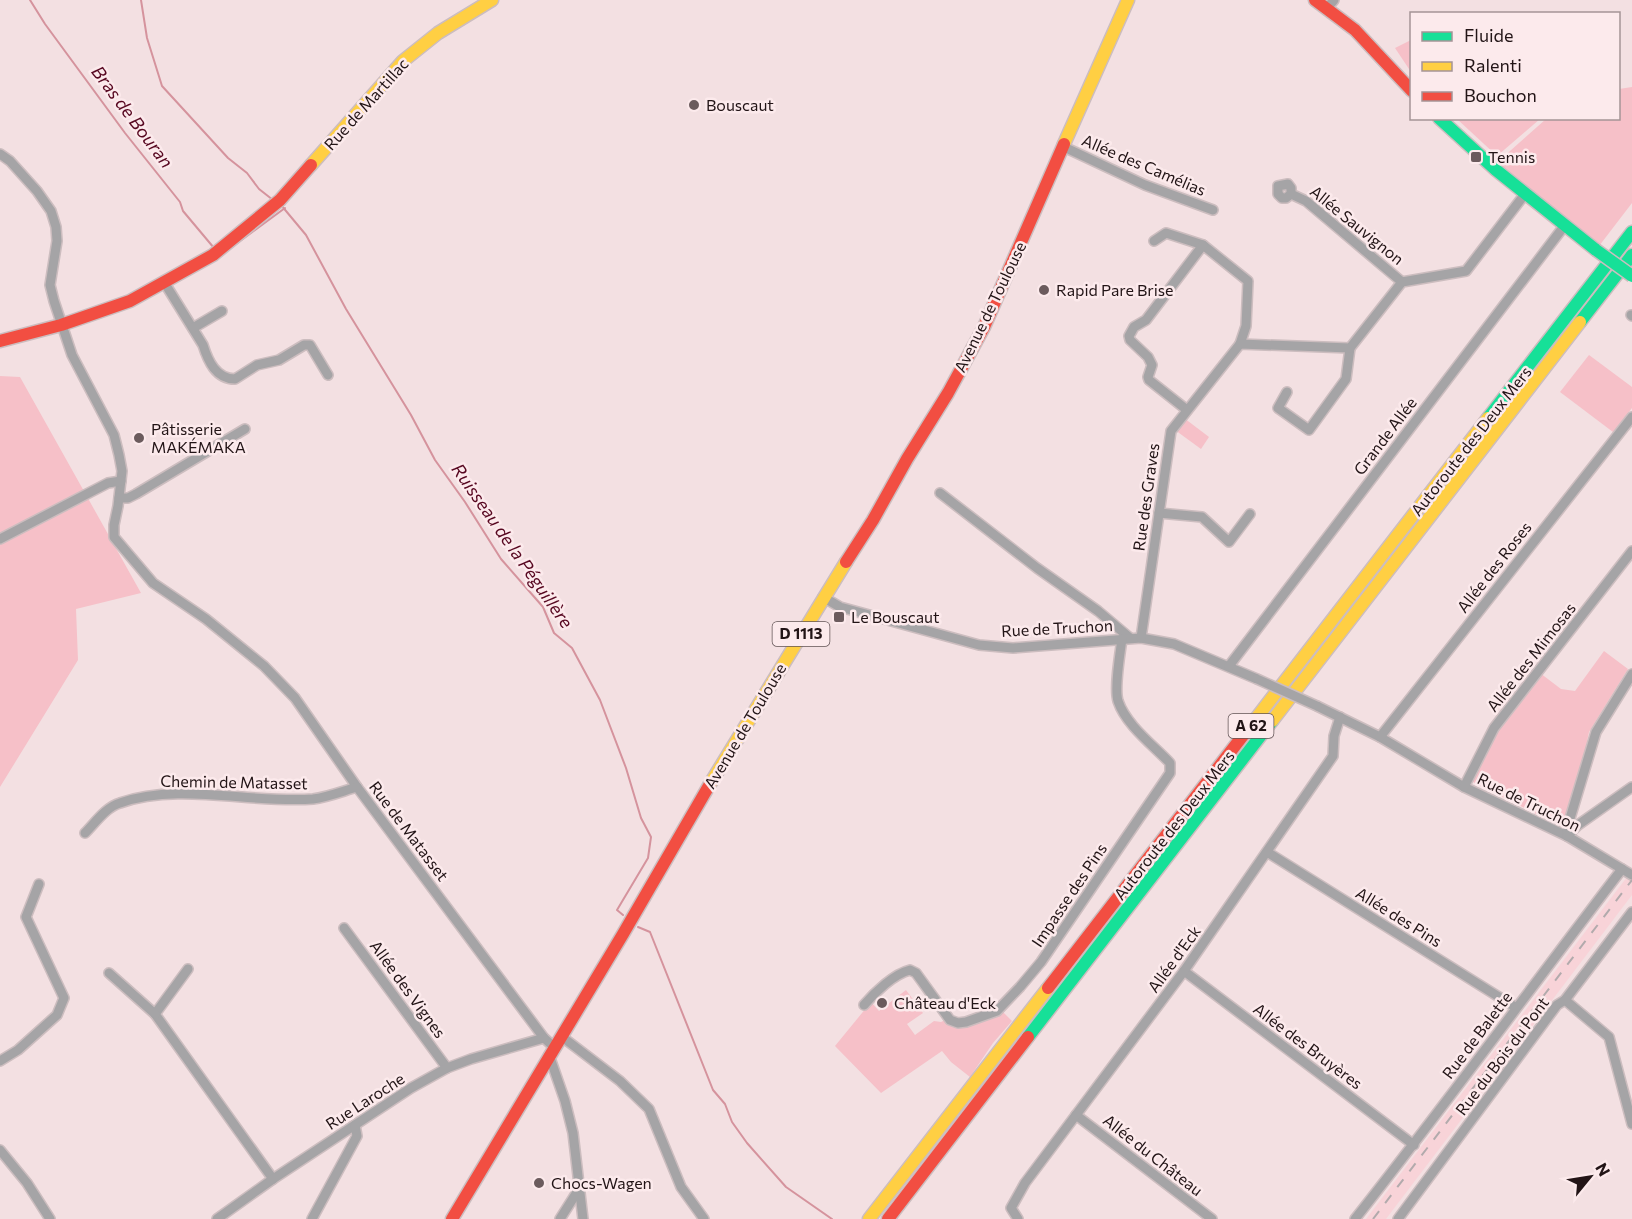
<svg xmlns="http://www.w3.org/2000/svg" width="1632" height="1219" font-family="Commissioner,sans-serif">
<style>
.built{fill:#f8d3d8}
.green{fill:#f6c0c8}
.lines{fill:none;stroke-linecap:round;stroke-linejoin:round}
.stream{stroke:#d5939d;stroke-width:2}
.street-casing{stroke:#ccbdbf;stroke-width:12}
.fast-casing{stroke:#ccbdbf;stroke-width:15}
.slow-casing{stroke:#ccbdbf;stroke-width:15}
.jam-casing{stroke:#ccbdbf;stroke-width:15}
.street{stroke:#a5a4a6;stroke-width:9}
.fast{stroke:#16e098;stroke-width:12}
.slow{stroke:#ffcf43;stroke-width:12}
.jam{stroke:#f24e42;stroke-width:12}
.rail{stroke:#b2aaac;stroke-width:2;stroke-dasharray:10 10;stroke-linecap:butt}
.street-bridge-casing{stroke:#ccbdbf;stroke-width:12;stroke-linecap:butt}
.fast-bridge-casing{stroke:#ccbdbf;stroke-width:15;stroke-linecap:butt}
.street-bridge{stroke:#a5a4a6;stroke-width:9}
.fast-bridge{stroke:#16e098;stroke-width:12}
.poi-dot{fill:#6b5b5d;stroke:#fceaec;stroke-width:2}
.labels{text-anchor:middle;stroke-width:5;stroke-linejoin:round;paint-order:stroke}
.shield{fill:#fceaec;stroke:#635456;stroke-width:1.5}
.shield-label{font-size:15px;font-weight:bold;fill:#221416}
.street-label{font-size:16px;fill:#221416;stroke:#fceaec}
.poi-label{font-size:16px;fill:#221416;stroke:#fceaec;text-anchor:start}
.water-label{font-size:18px;font-style:italic;fill:#570720;stroke:#fceaec}
</style>
<rect width="100%" height="100%" fill="#f3e0e2"/>
<polygon class="built" points="1627,877 1632,880 1632,895 1386,1219 1366,1219"/>
<g class="green">
<polygon points="1411,40 1411,72 1395,48"/>
<polygon points="1632,87 1632,203 1596,250 1492,167 1546,119 1618,118 1619,89"/>
<polygon points="1457,119 1540,119 1497,156"/>
<polygon points="1589,355 1632,387 1632,408 1613,432 1560,392"/>
<polygon points="0,376 20,377 141,593 76,609 78,660 0,787"/>
<polygon points="1184,418 1209,437 1201,449 1175,430"/>
<polygon points="1604,651 1628,669 1589,732 1583,761 1562,827 1471,781 1497,728 1540,673 1561,689 1575,691"/>
<polygon points="906,990 923,1013 907,1024 915,1035 934,1021 941,1022 947,1019 958,1028 972,1024 1002,1011 1012,1021 993,1043 970,1077 951,1062 942,1051 881,1093 835,1046 871,1002 879,1011"/>
</g>
<g class="lines">
<g class="stream">
<polyline points="30,0 45,24 125,133 180,202 183,211 214,248"/>
<polyline points="141,0 147,38 162,86 228,158 247,173 259,189 273,200"/>
<polyline points="281,205 306,235 346,309 411,415 435,460 465,502 501,559 543,607 554,633 572,648 600,700 626,768 641,818 651,837 648,858 617,910 623,915"/>
<polyline points="232,247 285,208"/>
<polyline points="638,927 650,932 713,1090 725,1104 732,1122 747,1143 786,1187 832,1219"/>
</g>
<g class="street-casing">
<g id="street">
<polyline points="1328,7 1334,0"/>
<polyline points="1064,147 1145,185 1213,210"/>
<polyline points="0,154 10,161 37,191 51,211 56,227 57,241 50,285 54,301 72,355 114,435 119,455 122,471 118,506 114,525 114,537 153,583 206,619 264,666 295,698 357,787 544,1038 554,1047"/>
<polyline points="1291,194 1286,198 1282,198 1278,194 1278,186 1288,184 1291,188 1291,194 1306,201 1402,282"/>
<polyline points="1154,241 1166,233 1203,245 1248,281 1246,326 1240,344"/>
<path d="M164 282 203 345C208 361 216 379 235 379L257 365 279 360 304 345H310L328 375"/>
<polyline points="1631,315 1632,316"/>
<polyline points="193,328 222,311"/>
<polyline points="1287,392 1278,408 1309,430 1346,379 1350,348"/>
<polyline points="1187,410 1149,380 1148,377 1152,365 1148,357 1130,340 1129,336 1134,327 1146,320 1203,245"/>
<polyline points="940,493 1037,568 1098,611 1130,638"/>
<polyline points="119,498 128,498 136,494 245,429"/>
<polyline points="1159,513 1202,517 1229,542 1250,514"/>
<polyline points="0,539 108,483 121,481"/>
<polyline points="823,597 840,607 979,645 1013,648 1141,638 1174,644 1257,679"/>
<polyline points="1141,638 1171,431 1240,344 1350,348 1402,282 1466,271 1525,194"/>
<polyline points="1229,666 1565,225"/>
<polyline points="1317,706 1380,737 1464,787 1567,836 1632,875"/>
<polyline points="1380,737 1632,417"/>
<polyline points="1464,787 1494,728 1632,551"/>
<path d="M85 833C95 823 106 807 120 803 179 782 252 804 313 799 328 797 343 791 357 787"/>
<polyline points="1567,836 1568,825 1596,732 1632,674"/>
<polyline points="1567,836 1578,825 1632,787"/>
<polyline points="1267,852 1515,1007"/>
<polyline points="344,928 447,1068"/>
<polyline points="188,969 155,1014 273,1179"/>
<polyline points="1184,971 1414,1145"/>
<polyline points="109,973 155,1014"/>
<polyline points="1565,1000 1609,1037 1632,1124"/>
<path d="M864 1005C875 992 894 974 910 970L916 973 950 1020 958 1023 966 1022 997 1011 1020 987 1041 962 1170 773V763C1153 745 1126 725 1118 701 1114 688 1120 654 1122 639"/>
<polyline points="561,1036 620,1081 649,1109 681,1187 704,1219"/>
<polyline points="549,1055 565,1101 573,1133 583,1219"/>
<polyline points="0,1061 18,1050 57,1015 64,998 26,917 39,884"/>
<polyline points="1076,1115 1212,1219"/>
<polyline points="0,1150 27,1183 50,1219"/>
<polyline points="217,1219 273,1179 411,1088 447,1068 471,1059 544,1038"/>
<polyline points="312,1219 357,1136 355,1125"/>
<polyline points="560,1219 579,1189"/>
<polyline points="1018,1219 1011,1208 1025,1183 1184,971 1333,756 1334,736 1340,717"/>
<path d="M1355 1219C1446 1104 1533 985 1622 869"/>
<polyline points="1398,1219 1557,1005 1565,1000 1632,912"/>
</g>
</g>
<g class="fast-casing">
<g id="fast">
<polyline points="1439,118 1496,170 1596,250"/>
<polyline points="1580,322 1632,255"/>
<polyline points="1488,418 1632,232"/>
<polyline points="1028,1037 1272,721"/>
</g>
</g>
<g class="slow-casing">
<g id="slow">
<polyline points="1064,144 1128,0"/>
<polyline points="311,165 403,61 438,33 492,0"/>
<polyline points="1272,721 1580,322"/>
<polyline points="1248,729 1488,418"/>
<polyline points="710,784 846,562"/>
<polyline points="869,1219 1048,988"/>
</g>
</g>
<g class="jam-casing">
<g id="jam">
<polyline points="1315,0 1355,30 1412,91"/>
<polyline points="0,341 61,325 130,301 213,255 280,200 311,165"/>
<polyline points="846,562 873,520 907,459 948,393 984,327 1064,144"/>
<polyline points="1048,988 1248,729"/>
<polyline points="452,1219 623,934 710,784"/>
<polyline points="888,1219 1028,1037"/>
</g>
</g>
<use href="#street" class="street"/>
<use href="#fast" class="fast"/>
<use href="#slow" class="slow"/>
<use href="#jam" class="jam"/>
<polyline class="rail" points="1373,1219 1632,880"/>
<g class="street-bridge-casing">
<polyline id="street-bridge" points="1257,679 1317,706"/>
</g>
<g class="fast-bridge-casing">
<polyline id="fast-bridge" points="1596,250 1632,276"/>
</g>
<use href="#street-bridge" class="street-bridge"/>
<use href="#fast-bridge" class="fast-bridge"/>
</g>
<g class="poi-dot">
<circle cx="694" cy="105" r="6"/>
<rect x="1470" y="151" width="12" height="12" rx="3"/>
<circle cx="1044" cy="290" r="6"/>
<circle cx="139" cy="438" r="6"/>
<rect x="833" y="611" width="12" height="12" rx="3"/>
<circle cx="882" cy="1003" r="6"/>
<circle cx="539" cy="1183" r="6"/>
</g>
<g class="labels">
<g class="shield">
<rect x="772.5" y="622" width="57" height="24" rx="4.5"/>
<rect x="1228.5" y="714" width="45" height="24" rx="4.5"/>
</g>
<g class="shield-label">
<text x="801" y="639">D 1113</text>
<text x="1251" y="731">A 62</text>
</g>
<g class="street-label">
<text transform="translate(366 104) rotate(-48)" y="6">Rue de Martillac</text>
<text transform="translate(1144 165) rotate(23)" y="6">Allée des Camélias</text>
<text transform="translate(1357 225) rotate(39)" y="6">Allée Sauvignon</text>
<text transform="translate(990 307) rotate(-64)" y="6">Avenue de Toulouse</text>
<text transform="translate(1385 436) rotate(-53)" y="6">Grande Allée</text>
<text transform="translate(1471 441) rotate(-52)" y="6">Autoroute des Deux Mers</text>
<text transform="translate(1146 497) rotate(-82)" y="6">Rue des Graves</text>
<text transform="translate(1494 567) rotate(-52)" y="6">Allée des Roses</text>
<text transform="translate(1057 628) rotate(-3)" y="6">Rue de Truchon</text>
<text transform="translate(1531 657) rotate(-52)" y="6">Allée des Mimosas</text>
<text transform="translate(745 726) rotate(-59)" y="6">Avenue de Toulouse</text>
<text transform="translate(234 782) rotate(1)" y="6">Chemin de Matasset</text>
<text transform="translate(1529 802) rotate(26)" y="6">Rue de Truchon</text>
<text transform="translate(1174 825) rotate(-52)" y="6">Autoroute des Deux Mers</text>
<text transform="translate(409 831) rotate(53)" y="6">Rue de Matasset</text>
<text transform="translate(1069 895) rotate(-56)" y="6">Impasse des Pins</text>
<text transform="translate(1399 917) rotate(32)" y="6">Allée des Pins</text>
<text transform="translate(1174 959) rotate(-54)" y="6">Allée d'Eck</text>
<text transform="translate(408 989) rotate(54)" y="6">Allée des Vignes</text>
<text transform="translate(1477 1035) rotate(-53)" y="6">Rue de Balette</text>
<text transform="translate(1308 1046) rotate(37)" y="6">Allée des Bruyères</text>
<text transform="translate(1502 1056) rotate(-53)" y="6">Rue du Bois du Pont</text>
<text transform="translate(365 1101) rotate(-33)" y="6">Rue Laroche</text>
<text transform="translate(1153 1155) rotate(38)" y="6">Allée du Château</text>
</g>
<g class="poi-label">
<text x="706" y="111">Bouscaut</text>
<text x="1488" y="163">Tennis</text>
<text x="1056" y="296">Rapid Pare Brise</text>
<text x="151" y="435">Pâtisserie<tspan x="151" dy="18">MAKÉMAKA</tspan></text>
<text x="851" y="623">Le Bouscaut</text>
<text x="894" y="1009">Château d'Eck</text>
<text x="551" y="1189">Chocs-Wagen</text>
</g>
<g class="water-label">
<text transform="translate(132 117) rotate(53)" y="6">Bras de Bouran</text>
<text transform="translate(512 546) rotate(55)" y="6">Ruisseau de la Péguillère</text>
</g>
</g>
<rect x="1410" y="12" width="210" height="108" fill="#fceaec" stroke="#a59496" stroke-width="1.5"/>
<rect x="1422" y="32" width="30" height="9" fill="#16e098" stroke="#a59496" stroke-width="1.5"/>
<text x="1464" y="42" font-size="18" fill="#221416">Fluide</text>
<rect x="1422" y="62" width="30" height="9" fill="#ffcf43" stroke="#a59496" stroke-width="1.5"/>
<text x="1464" y="72" font-size="18" fill="#221416">Ralenti</text>
<rect x="1422" y="92" width="30" height="9" fill="#f24e42" stroke="#a59496" stroke-width="1.5"/>
<text x="1464" y="102" font-size="18" fill="#221416">Bouchon</text>
<g transform="translate(1590 1177) rotate(60)" stroke="#fceaec" stroke-width="4.5" paint-order="stroke">
<path d="M0-4.5L10 22L0 15L-10 22Z" fill="#221416"/>
<text y="-9" font-size="16" font-weight="bold" text-anchor="middle" fill="#221416">N</text>
</g>
</svg>
